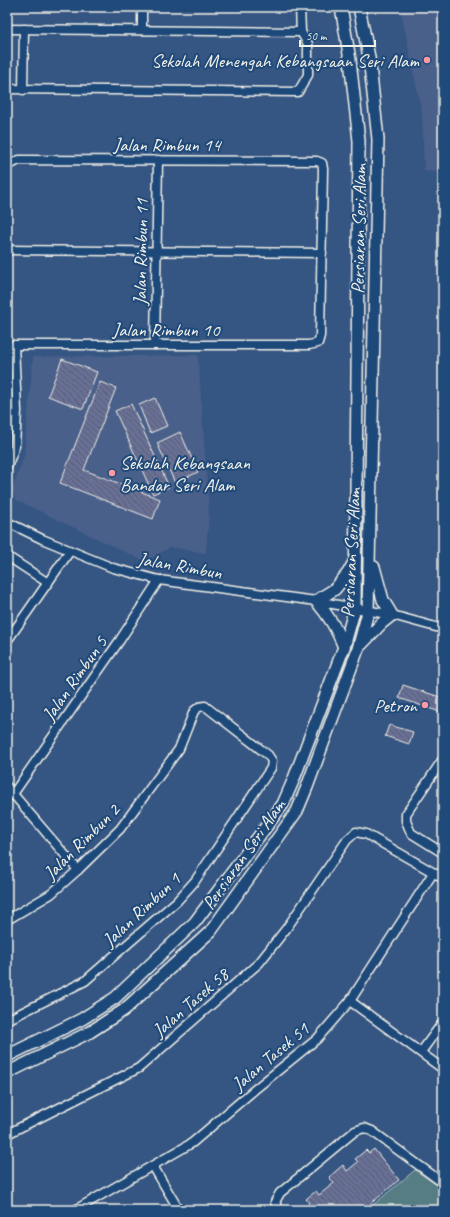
<svg xmlns="http://www.w3.org/2000/svg" width="450" height="1217" font-family="Caveat,sans-serif">
<style>
.built{fill:#48608a}
.park{fill:#557d83;stroke:#a4b7b6}
.building{fill:url(#building-back-hatch);stroke:#f4f1e8}
.lines{fill:none;stroke-linecap:round;stroke-linejoin:round}
.minor-casing{stroke:#f4f1e8;stroke-width:11}
.secondary-casing{stroke:#f4f1e8;stroke-width:14}
.minor{stroke:#1f4a7a;stroke-width:8}
.secondary{stroke:#1f4a7a;stroke-width:11}
.poi-dot{fill:#ff9aa2;stroke:#1f4a7a;stroke-width:1.5}
.labels{text-anchor:middle;stroke-width:4;stroke-linejoin:round;paint-order:stroke}
.poi-label{font-size:19px;fill:#f4f1e8;stroke:#1f4a7a;text-anchor:end}
.street-label{font-size:19px;fill:#f4f1e8;stroke:#1f4a7a}
</style>
<defs>
<pattern id="building-back-hatch" width="6" height="6" patternUnits="userSpaceOnUse"><rect width="6" height="6" fill="#687096"/><path d="M-1 5l2 2M0 0l6 6M5-1l2 2" fill="none" stroke="#585c6e"/></pattern>
</defs>
<rect width="100%" height="100%" fill="#355582"/>
<filter id="ink" filterUnits="userSpaceOnUse"><feTurbulence type="fractalNoise" baseFrequency=".025" numOctaves="2"/><feDisplacementMap in="SourceGraphic" scale="8" xChannelSelector="R" yChannelSelector="G"/><feConvolveMatrix kernelMatrix="1 2 1 2 8 2 1 2 1" color-interpolation-filters="sRGB"/></filter>
<g filter="url(#ink)">
<g class="built">
<polygon points="400,7 443,7 443,172 424,171 422,114"/>
<polygon points="198,355 209,513 206,553 170,547 146,562 16,500 12,489 24,456 33,357"/>
</g>
<polygon class="park" points="415,1170 443,1189 443,1210 367,1210"/>
<g class="building">
<polygon points="62,359 97,372 83,409 48,396"/>
<polygon points="100,382 116,388 84,470 160,499 153,519 60,483"/>
<polygon points="155,398 167,426 150,433 139,405"/>
<polygon points="131,404 169,487 153,494 115,411"/>
<polygon points="180,432 198,472 175,483 157,443"/>
<polygon points="403,685 443,698 443,713 399,698"/>
<polygon points="389,725 413,732 409,744 385,736"/>
<polygon points="374,1149 399,1180 363,1210 311,1210 307,1205 309,1203 306,1199 316,1191 319,1195 334,1183 329,1177 343,1165 347,1171 358,1162 355,1159 366,1150 369,1153"/>
</g>
<g class="lines">
<g class="minor-casing">
<g id="minor">
<polyline points="7,29 301,32"/>
<polyline points="142,30 142,7"/>
<polyline points="7,89 298,92 308,75 308,44 301,32 300,7"/>
<polyline points="23,90 24,29"/>
<polyline points="7,250 322,253"/>
<polyline points="155,345 158,160"/>
<polyline points="7,467 15,446 17,411 14,345 309,345 318,343 320,336 323,169 322,163 317,161 19,160 13,163"/>
<polyline points="7,522 42,539 113,568 159,580 316,601 355,608 392,615 443,629"/>
<polyline points="7,556 48,583"/>
<polyline points="7,641 70,551"/>
<polyline points="443,759 406,814 406,821 411,833 443,853"/>
<polyline points="7,787 78,870"/>
<polyline points="7,797 13,794 120,640 159,580"/>
<polyline points="7,920 51,894 78,870 120,829 179,749 194,711 199,707 205,706 268,755 272,761 271,768 195,881 177,901 85,981 7,1020"/>
<polyline points="350,1001 443,1069"/>
<polyline points="421,1052 443,1022"/>
<polyline points="7,1134 139,1068 259,963 286,929 347,840 356,832 366,834 443,878"/>
<polyline points="153,1166 179,1210"/>
<polyline points="75,1210 192,1143 254,1090 317,1039 350,1001 433,873"/>
<polyline points="279,1210 275,1202 280,1193 355,1131 364,1128 372,1131 443,1183"/>
</g>
</g>
<g class="secondary-casing">
<g id="secondary">
<polyline points="361,645 382,623 392,615 383,600 374,567"/>
<path d="M344 647C336 628 329 616 316 601L335 589 348 573 355 560"/>
<polyline points="7,1056 82,1019 115,998 195,922 283,804 293,781 344,647 355,608 359,141 350,60 341,7"/>
<polyline points="7,1073 90,1032 124,1010 211,931 297,811 307,787 358,649 368,612 378,139 369,57 359,7"/>
</g>
</g>
<use href="#minor" class="minor"/>
<use href="#secondary" class="secondary"/>
</g>
</g>
<g class="poi-dot">
<circle cx="427" cy="60" r="4"/>
<circle cx="112" cy="473" r="4"/>
<circle cx="425" cy="705" r="4"/>
</g>
<g class="labels">
<g class="poi-label">
<text x="419" y="67">Sekolah Menengah Kebangsaan Seri Alam</text>
<text x="120" y="469" text-anchor="start">Sekolah Kebangsaan<tspan x="120" dy="22">Bandar Seri Alam</tspan></text>
<text x="417" y="712">Petron</text>
</g>
<g class="street-label">
<text x="167" y="151">Jalan Rimbun 14</text>
<text transform="translate(358 229) rotate(-89)" y="7">Persiaran Seri Alam</text>
<text transform="translate(140 252) rotate(-89)" y="7">Jalan Rimbun 11</text>
<text x="166" y="336">Jalan Rimbun 10</text>
<text transform="translate(350 553) rotate(-87)" y="7">Persiaran Seri Alam</text>
<text transform="translate(180 565) rotate(10)" y="7">Jalan Rimbun</text>
<text transform="translate(74 678) rotate(-55)" y="7">Jalan Rimbun 5</text>
<text transform="translate(81 841) rotate(-45)" y="7">Jalan Rimbun 2</text>
<text transform="translate(243 854) rotate(-55)" y="7">Persiaran Seri Alam</text>
<text transform="translate(141 909) rotate(-43)" y="7">Jalan Rimbun 1</text>
<text transform="translate(190 1002) rotate(-41)" y="7">Jalan Tasek 58</text>
<text transform="translate(270 1056) rotate(-40)" y="7">Jalan Tasek 51</text>
</g>
</g>
<rect width="450" height="1217" fill="none" stroke="#1f4a7a" stroke-width="24"/>
<rect x="12" y="12" width="426" height="1193" fill="none" stroke="#f4f1e8" stroke-width="1.5" filter="url(#ink)"/>
<path d="M300 40v6h75v-6" fill="none" stroke="#f4f1e8" stroke-width="2"/>
<text x="306" y="40" font-size="12" fill="#f4f1e8" stroke="#1f4a7a" stroke-width="3" paint-order="stroke">50 m</text>
</svg>
